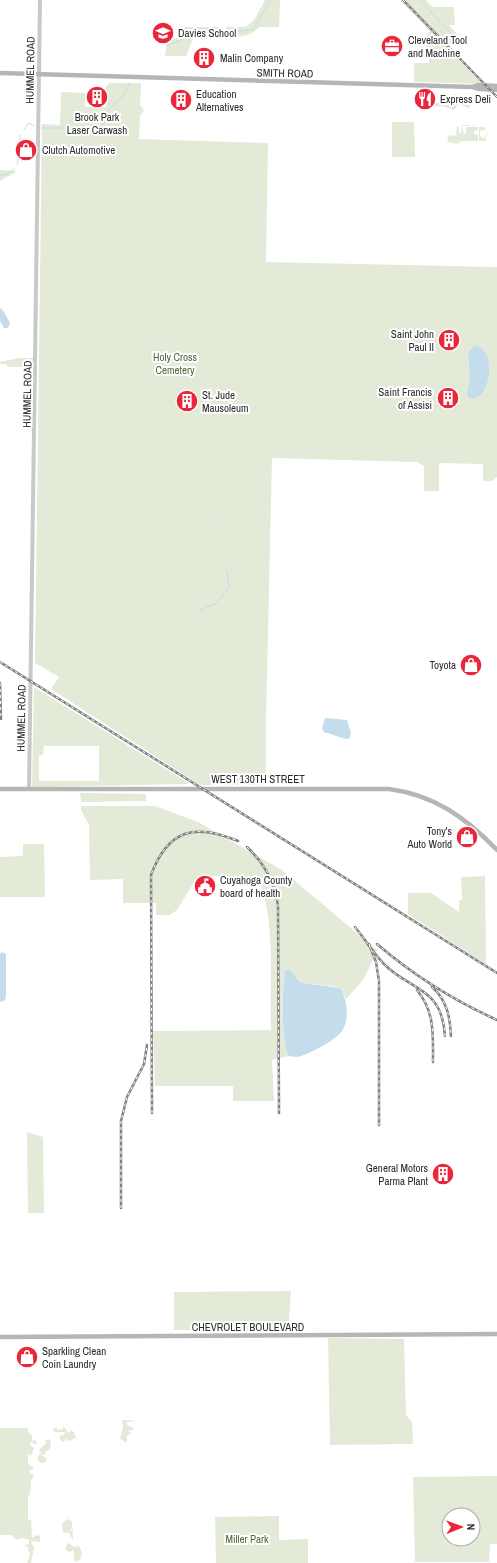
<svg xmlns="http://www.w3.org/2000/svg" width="497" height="1563" font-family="'Archivo Narrow',sans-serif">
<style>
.green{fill:#e3ebd8;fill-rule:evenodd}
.water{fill:#c3ddec}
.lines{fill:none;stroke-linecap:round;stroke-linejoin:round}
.stream{stroke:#c3ddec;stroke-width:1}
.tertiary{stroke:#c9c9c9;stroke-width:4}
.secondary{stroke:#b6b6b6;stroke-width:4.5}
.rail-casing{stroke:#818181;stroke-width:2.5}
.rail{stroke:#fff;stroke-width:1;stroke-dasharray:3;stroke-linecap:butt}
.labels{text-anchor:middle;stroke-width:4;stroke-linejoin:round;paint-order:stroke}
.poi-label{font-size:11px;fill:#2c2c2c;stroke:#fff;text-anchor:start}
.street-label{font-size:11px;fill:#2c2c2c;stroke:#fff}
.park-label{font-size:11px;fill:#506939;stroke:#fff}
</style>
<rect width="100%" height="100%" fill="#fff"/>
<g class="green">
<path d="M265 0H280L279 27H260C249 37 241 37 226 37V27H246L254 20Z"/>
<polygon points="400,0 426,0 433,7 454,7 455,25 449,25 461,38 466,39 466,45 451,44 447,48 482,84 414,82 414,63 429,63 429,53 420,53 427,46 422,40 430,31"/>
<polygon points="185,27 222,27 221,36 194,36 186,56 165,56 167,41 177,38"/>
<polygon points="109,83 141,83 140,105 144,110 140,116 139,139 268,143 266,262 497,267 497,477 492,481 483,481 483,464 439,463 439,491 424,491 424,466 417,462 272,458 266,720 266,785 200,785 51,689 59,677 35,663 42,124 60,125 61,92 85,93 85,107 105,107 107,104 106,87"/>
<polygon points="455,94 461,96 460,101 465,97 468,99 471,99 470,107 468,108 459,104 454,110 443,106 430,107 430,104 443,102 446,104 447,98 453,98 452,96"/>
<polygon points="392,122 414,122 415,157 392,157"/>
<polygon points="462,125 478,125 462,126 464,134 466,133 466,127 478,127 478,130 474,131 474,134 478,135 478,141 479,141 479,127 485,127 485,130 480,131 480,136 485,139 487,127 486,141 461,141 458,144 447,142 449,135 456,136 457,126 459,127 459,133 461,133"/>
<polygon points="0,170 18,171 0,181"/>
<polygon points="19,358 34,358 34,367 8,367 6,364 0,364 0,362"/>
<path d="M34 687 190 784 32 787ZM44 746H99V781H39V755H43Z"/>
<polygon points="80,793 146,794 146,801 81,802"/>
<path d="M81 806H155L198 822 282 870 377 950 364 979 346 999 341 989 332 986 301 983 285 971C282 996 281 1032 288 1056L272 1060 274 1101H233V1086H155L153 1031 271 1030C269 982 276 931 261 885L243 877 198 876 177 910 170 915H156V903H123V879L90 880 89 825 81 810Z"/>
<polygon points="23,844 44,844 45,897 0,897 0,857 23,856"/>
<polygon points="485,876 486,956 486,964 408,914 408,893 431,893 459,912 459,900 462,900 461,877"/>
<polygon points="27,1132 43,1137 44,1213 28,1213"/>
<polygon points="291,1291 288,1331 174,1330 174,1292"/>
<polygon points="328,1338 404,1339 406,1415 412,1422 413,1444 330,1445"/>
<polygon points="122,1420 139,1421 127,1422 126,1424 135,1429 128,1431 132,1434 127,1435 127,1441 126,1443 120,1438 123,1428"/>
<polygon points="63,1426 69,1433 71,1430 74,1432 76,1438 69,1441 66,1439 63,1442 60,1440 60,1436 64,1435 65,1432 54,1432 53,1429 56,1427 58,1430 63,1429"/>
<polygon points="0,1428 28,1428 28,1432 32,1436 32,1441 34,1440 37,1442 36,1445 31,1442 30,1445 34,1448 31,1456 28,1453 28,1464 33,1467 33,1469 29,1472 34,1475 30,1483 31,1484 30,1496 28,1494 28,1520 31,1519 32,1538 37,1535 40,1536 40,1542 33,1541 31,1543 34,1547 31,1563 27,1563 30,1554 27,1546 25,1547 25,1545 29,1544 29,1540 22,1538 16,1540 12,1535 0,1535"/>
<polygon points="49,1439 51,1441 50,1449 45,1452 46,1454 41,1455 46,1458 46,1462 40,1463 37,1458 41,1453 39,1450 46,1443 45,1440"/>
<path d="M497 1476V1544H490L489 1562H415L413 1477ZM449 1515H473V1539H449Z"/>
<polygon points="279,1516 279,1540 308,1539 308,1563 216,1563 215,1517"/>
<polygon points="67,1519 72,1521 73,1541 69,1532 72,1530 72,1528 68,1533 63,1532 62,1524"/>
<polygon points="68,1543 74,1547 79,1546 82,1552 81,1558 77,1562 74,1560 74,1550 69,1552 65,1549"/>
</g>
<g class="water">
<polygon points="0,308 4,312 10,323 8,328 4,328 0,321"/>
<path d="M474 346C497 345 493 403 469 398L467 394 470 378 468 352Z"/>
<path d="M325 718 347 720 351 733 349 739C339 739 333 733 325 733L322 729Z"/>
<polygon points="2,952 6,954 6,996 5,1000 1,1002 0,1001 0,954"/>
<path d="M290 970C294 974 296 980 300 982 307 985 330 985 341 989 347 1001 350 1018 342 1031 336 1040 308 1055 297 1057 294 1057 291 1056 288 1056 281 1032 282 996 285 971Z"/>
</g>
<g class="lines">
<g class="stream">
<polyline points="420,0 455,38 465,43"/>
<polyline points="228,32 251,30 255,27 270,0"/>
<polyline points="167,46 183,39 191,30 198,29 207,33 219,32"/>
<polyline points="42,128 98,128 103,125 109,109 122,97 130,83"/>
<polyline points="24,130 29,123 34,126"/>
<polyline points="17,164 20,153 20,135"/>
<polyline points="0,176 9,173 14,169"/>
<polyline points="214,515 216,514"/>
<polyline points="199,612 202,609 215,604 229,588 227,571"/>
</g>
<polyline class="tertiary" points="29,789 40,0"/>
<g class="secondary">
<polyline points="0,73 473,87 479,89 497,90"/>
<polyline points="473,87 479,85 497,86"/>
<path d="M0 789H389C435 795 466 818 497 850"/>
<polyline points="0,1337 497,1334"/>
</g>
<g class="rail-casing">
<g id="rail">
<polyline points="403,0 497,97"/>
<polyline points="0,662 497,973"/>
<polyline points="0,683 1,719"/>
<path d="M247 847C265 864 275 882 278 906L279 1113"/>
<path d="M355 927C365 939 373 953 384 964 410 991 442 986 445 1036"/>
<polyline points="369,944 376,962 379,981 379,1125"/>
<path d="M377 944C412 974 455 1001 497 1020"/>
<path d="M432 987C447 1000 450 1017 451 1036"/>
<path d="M417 990C435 1012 433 1035 433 1062"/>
<path d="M152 1113 151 875C168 829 195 823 238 841"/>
<polyline points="121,1208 121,1121 127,1097 144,1064 147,1045"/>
</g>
</g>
<use href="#rail" class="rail"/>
</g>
<defs>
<g id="school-disc" transform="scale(1.15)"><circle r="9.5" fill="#ea273a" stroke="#fff"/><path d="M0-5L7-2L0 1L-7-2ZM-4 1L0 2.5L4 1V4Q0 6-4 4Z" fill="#fff"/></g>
<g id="office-disc" transform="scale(1.15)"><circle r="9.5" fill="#ea273a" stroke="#fff"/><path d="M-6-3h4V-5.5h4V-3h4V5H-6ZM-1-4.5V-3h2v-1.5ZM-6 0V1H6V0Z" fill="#fff"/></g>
<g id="building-disc" transform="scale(1.15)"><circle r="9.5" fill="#ea273a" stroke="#fff"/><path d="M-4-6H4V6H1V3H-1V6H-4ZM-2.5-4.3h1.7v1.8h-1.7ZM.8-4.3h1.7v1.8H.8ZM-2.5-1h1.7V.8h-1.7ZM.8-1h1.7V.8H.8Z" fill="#fff"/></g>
<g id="restaurant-disc" transform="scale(1.15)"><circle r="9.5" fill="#ea273a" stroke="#fff"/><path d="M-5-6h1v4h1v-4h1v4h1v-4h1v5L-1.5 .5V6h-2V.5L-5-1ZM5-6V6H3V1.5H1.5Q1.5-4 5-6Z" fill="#fff"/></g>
<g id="shop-disc" transform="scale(1.15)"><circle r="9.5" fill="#ea273a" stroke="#fff"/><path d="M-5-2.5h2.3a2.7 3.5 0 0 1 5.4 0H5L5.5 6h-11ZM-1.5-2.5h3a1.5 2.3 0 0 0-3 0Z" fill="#fff"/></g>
<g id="civic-disc" transform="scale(1.15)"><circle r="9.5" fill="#ea273a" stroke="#fff"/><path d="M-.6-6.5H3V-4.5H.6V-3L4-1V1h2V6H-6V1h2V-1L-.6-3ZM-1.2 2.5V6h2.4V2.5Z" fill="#fff"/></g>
</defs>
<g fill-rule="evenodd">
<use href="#school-disc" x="163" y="33"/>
<use href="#office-disc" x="392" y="46"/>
<use href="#building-disc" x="204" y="58"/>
<use href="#building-disc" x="97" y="97"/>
<use href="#restaurant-disc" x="425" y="99"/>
<use href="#building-disc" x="181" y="100"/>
<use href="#shop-disc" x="26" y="150"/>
<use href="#building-disc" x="449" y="340"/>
<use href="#building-disc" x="448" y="398"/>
<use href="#building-disc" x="187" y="401"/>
<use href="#shop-disc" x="471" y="665"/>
<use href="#shop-disc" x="467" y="837"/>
<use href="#civic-disc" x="205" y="886"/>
<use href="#building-disc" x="443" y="1174"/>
<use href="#shop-disc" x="27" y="1357"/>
</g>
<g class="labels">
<g class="poi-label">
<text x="178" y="37">Davies School</text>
<text x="408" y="44">Cleveland Tool<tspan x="408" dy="13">and Machine</tspan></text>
<text x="220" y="62">Malin Company</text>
<text x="196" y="98">Education<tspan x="196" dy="13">Alternatives</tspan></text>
<text x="440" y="103">Express Deli</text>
<text x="97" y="121" text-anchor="middle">Brook Park<tspan x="97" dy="13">Laser Carwash</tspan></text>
<text x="42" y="154">Clutch Automotive</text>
<text x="434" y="338" text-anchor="end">Saint John<tspan x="434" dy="13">Paul II</tspan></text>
<text x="432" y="396" text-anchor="end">Saint Francis<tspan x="432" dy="13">of Assisi</tspan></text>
<text x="202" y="399">St. Jude<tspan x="202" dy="13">Mausoleum</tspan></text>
<text x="456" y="669" text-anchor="end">Toyota</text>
<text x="452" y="835" text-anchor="end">Tony's<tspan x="452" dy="13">Auto World</tspan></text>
<text x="220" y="884">Cuyahoga County<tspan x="220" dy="13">board of health</tspan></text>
<text x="428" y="1172" text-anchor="end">General Motors<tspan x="428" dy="13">Parma Plant</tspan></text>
<text x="42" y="1355">Sparkling Clean<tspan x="42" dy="13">Coin Laundry</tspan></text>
</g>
<g class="street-label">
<text transform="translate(30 70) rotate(-89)" y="4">HUMMEL ROAD</text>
<text transform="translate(285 73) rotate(1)" y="4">SMITH ROAD</text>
<text transform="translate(27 394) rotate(-89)" y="4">HUMMEL ROAD</text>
<text transform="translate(21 718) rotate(-89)" y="4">HUMMEL ROAD</text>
<text x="258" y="783">WEST 130TH STREET</text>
<text x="248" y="1331">CHEVROLET BOULEVARD</text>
</g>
<g class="park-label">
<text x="175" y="361">Holy Cross<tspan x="175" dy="13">Cemetery</tspan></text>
<text x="247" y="1543">Miller Park</text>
</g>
</g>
<g transform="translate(461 1527) rotate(89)"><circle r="19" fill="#ffffff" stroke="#ababab"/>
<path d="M0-3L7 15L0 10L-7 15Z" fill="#ea273a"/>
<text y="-6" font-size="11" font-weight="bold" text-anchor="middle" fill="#2c2c2c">N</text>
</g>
</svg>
